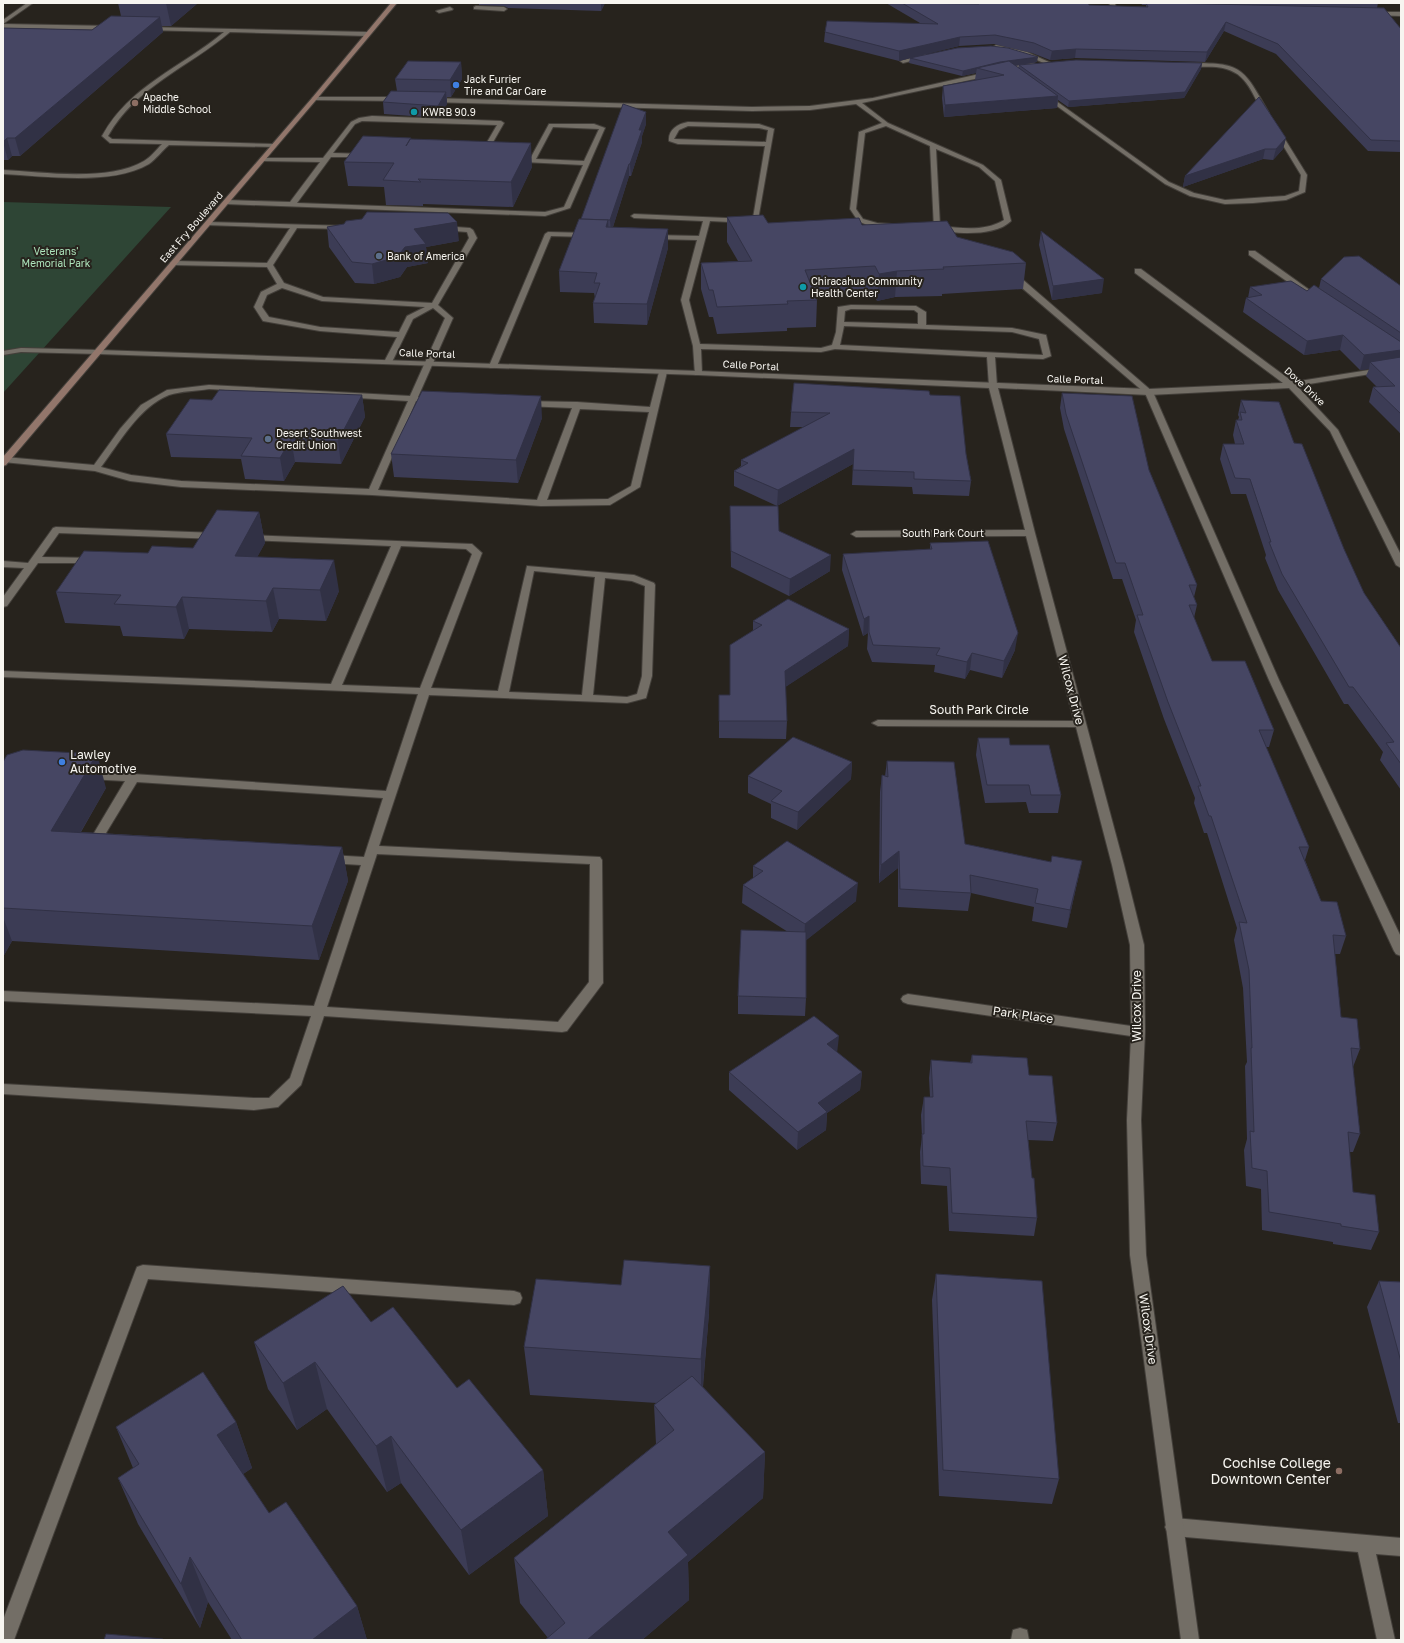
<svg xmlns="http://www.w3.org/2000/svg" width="1404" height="1643" font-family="'Golos Text',sans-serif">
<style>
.green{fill:#2e4535}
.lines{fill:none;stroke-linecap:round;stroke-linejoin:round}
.service-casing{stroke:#433f3a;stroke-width:2}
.minor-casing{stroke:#433f3a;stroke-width:2}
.secondary-casing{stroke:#433f3a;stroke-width:2}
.service{fill:#736e66;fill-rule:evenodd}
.minor{fill:#736e66;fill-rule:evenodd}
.secondary{fill:#92766b;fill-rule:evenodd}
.wall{fill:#3c3c55}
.shaded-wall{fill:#313145}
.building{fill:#464663;stroke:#313145}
.shop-dot{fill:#3f7fe0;stroke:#27231d;stroke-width:1.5}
.education-dot{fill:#8d6e63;stroke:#27231d;stroke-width:1.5}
.culture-dot{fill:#0f9aa8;stroke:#27231d;stroke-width:1.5}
.service-dot{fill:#5c6f8a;stroke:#27231d;stroke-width:1.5}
.labels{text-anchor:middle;stroke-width:4;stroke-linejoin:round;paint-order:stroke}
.far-poi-label{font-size:10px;fill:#f7f5f0;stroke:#27231d;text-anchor:start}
.far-street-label{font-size:10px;fill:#f7f5f0;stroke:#27231d}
.far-park-label{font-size:10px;fill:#ade3bb;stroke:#27231d}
.street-label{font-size:12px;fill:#f7f5f0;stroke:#27231d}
.poi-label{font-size:12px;fill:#f7f5f0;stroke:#27231d;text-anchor:start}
.near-poi-label{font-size:14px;fill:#f7f5f0;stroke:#27231d;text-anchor:end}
</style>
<rect width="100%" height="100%" fill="#27231d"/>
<polygon class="green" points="3,202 171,207 3,393"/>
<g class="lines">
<g class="service-casing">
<g id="service">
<polygon points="27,3 33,3 3,24 3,20"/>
<polygon points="476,6 504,7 507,9 504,11 474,9 474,7"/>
<polygon points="450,7 453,9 452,10 439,13 436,11"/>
<polygon points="3,24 112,26 115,28 112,30 3,28"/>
<path d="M146 27 367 32 370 34 367 36 230 32C189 67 135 87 108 136L112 139 274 144 276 145V147L169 145C162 151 156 159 149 164 112 186 45 176 3 174V170C43 172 108 182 144 161 151 157 156 150 162 144L110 143 102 136C130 85 181 68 224 32L144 30V28Z"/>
<polygon points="996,45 1027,52 1051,63 1046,64 1023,54 994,48 993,47"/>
<polygon points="925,54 927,55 927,57 903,63 900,61"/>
<path d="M1034 63 1037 65 1036 66 862 103 888 123 983 165 1001 180 1011 221C995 237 954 234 934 229L930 146 886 126 865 133 856 209 863 219 877 223 892 224 895 226C886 233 867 225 858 221L850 209 859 132 882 123 856 104 810 110 752 111 431 102 428 100 431 98 752 107 810 106 873 98 1019 65ZM936 149 979 167 995 181 1004 220C984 232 962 228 940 226Z"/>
<path d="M1187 63C1243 63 1242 66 1269 113L1264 114C1250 91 1247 70 1216 67 1206 66 1195 68 1185 66L1184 65Z"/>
<polygon points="1045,93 1169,182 1194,193 1225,200 1285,196 1299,191 1301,175 1273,129 1278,128 1307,175 1305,192 1286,200 1253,203 1225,204 1190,196 1165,184 1043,96 1043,94"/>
<polygon points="314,97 401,97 404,99 401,101 312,100 312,98"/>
<path d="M372 116 501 121 504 123 485 156 482 158 479 156 497 125 362 121 355 124 333 153 365 154 367 155V157H331L297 203 545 212 564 207 583 165 524 162V160L530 159 549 124H594L605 128 570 208 545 216 226 204 223 202 226 200 290 202 320 162 263 161 261 160V158H323L351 122 359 118ZM553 127 599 129 584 161 536 159Z"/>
<path d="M688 122 759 124 774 129 758 220 749 223 710 221 689 300 700 344 821 348 832 345 836 332 838 307 851 305 916 306 926 312V325L1012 328 1046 335 1051 356 1043 359 995 357 997 386 993 388 989 386 987 357 835 349 821 352 701 349 702 373 698 375H695L693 346 681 300 697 240 653 239 649 237 653 235 699 236 703 221 634 218 631 216 634 214 749 219 753 218 765 146 678 144 669 141C668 130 677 124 688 122ZM688 126 759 128 768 130 766 142 674 139 679 130ZM851 309 914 310 918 313V324L844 322 845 311ZM844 326 1012 332 1039 339 1043 355 840 345Z"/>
<path d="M208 222 349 226 350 227 347 229 297 228 273 265 284 283 323 297 432 303 469 238 467 232 442 230 439 228 442 226 470 228 473 230 477 238 438 305 453 318 418 397H435L439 400 435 403 416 401 378 490 537 500 572 408 525 406 521 403 522 401 577 402 650 407 659 372 663 370 667 372 640 487 610 505 541 506 372 495 181 487 130 481 95 471 3 462V458L5 457 94 465 120 429 141 405 167 390 209 385 410 396 445 318 433 308 413 319 392 362 388 364 384 362 397 337 320 331 263 321 254 307 261 292 277 284 267 267 174 265 170 263 174 261 267 263 290 228 206 225 205 224ZM282 288 322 301 425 307 407 316 399 332 320 327 269 317 262 307 267 295ZM209 389 408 401 369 489 181 481 131 475 101 467C120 442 139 407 169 395 181 391 197 391 209 389ZM580 409 649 412 631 486 608 499 547 500Z"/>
<polygon points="548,232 588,233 592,235 588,237 551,236 497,366 493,368 490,368 489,366 545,234"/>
<polygon points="1249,251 1255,251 1325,301 1321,303 1318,303 1249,255"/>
<polygon points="1008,272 1014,272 1153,392 1279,680 1401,937 1401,956 1396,954 1394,951 1269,680 1145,393 1008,276"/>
<polygon points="21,348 99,350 103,352 99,354 21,352 3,355 3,351"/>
<polygon points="56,527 217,533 222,536 217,539 59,533 42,557 94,558 99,561 97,563 38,563 7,606 3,607 3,597 24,568 3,567 3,561 28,563 53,528"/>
<path d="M249 535 472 544 482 553 431 688 498 691 527 566 634 575 654 583 655 585 652 676 646 698 627 703 429 695 379 846 600 857 602 860 603 983 567 1031 562 1032 324 1016 301 1085 278 1107 254 1110 3 1094V1084L254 1098H269L290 1078 311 1016 3 1001V991L314 1006 361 865 329 863 325 862 323 859 325 856 329 855 364 857 383 798 137 782 106 833 110 840 115 841 117 844 115 847H102L94 833 125 781 88 779 84 778 82 775 84 772 88 771 386 791 418 694 3 677V671L331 684 391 546 246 540 244 538ZM401 546 466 549 472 554 420 688 342 685ZM534 571 595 577 582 695 509 692ZM605 578 632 581 645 586 642 676 637 694 627 697 593 695ZM377 854 590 864 589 982 558 1022 327 1007Z"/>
<polygon points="143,1265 514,1291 520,1293 522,1298 520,1303 514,1305 148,1279 14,1640 3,1640 3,1620 135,1272 137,1267"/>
<polygon points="1174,1518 1401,1538 1401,1556 1376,1554 1395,1640 1377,1640 1358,1552 1174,1536 1168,1533 1165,1527 1168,1521"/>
<polygon points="1020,1628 1027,1630 1029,1640 1011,1640 1013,1630"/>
</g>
</g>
<g class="minor-casing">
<g id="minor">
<polygon points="964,3 983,3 991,5 988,7"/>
<polygon points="1109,3 1115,3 1116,9 1112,9"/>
<polygon points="1370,12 1401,12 1401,16 1372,15 1370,14"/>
<polygon points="1135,269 1141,269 1293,382 1401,365 1401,369 1297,386 1338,430 1401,555 1401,568 1396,565 1330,431 1289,388 1149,395 998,388 1035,533 1124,865 1144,945 1145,1032 1141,1120 1146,1255 1199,1640 1181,1640 1130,1255 1127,1120 1131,1036 908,1004 903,1002 901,999 903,996 908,994 1131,1026 1130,945 1112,865 1076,727 878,726 872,723 878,720 1074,721 1026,536 856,537 851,534 856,531 1025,530 989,388 698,375 99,354 95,352 99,350 698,371 1149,389 1283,383 1135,273"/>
</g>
</g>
<g class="secondary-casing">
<polygon id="secondary" points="391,3 397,3 316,100 6,465 3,466 3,457 312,98"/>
</g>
<use href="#service" class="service"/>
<use href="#minor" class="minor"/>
<use href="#secondary" class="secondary"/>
</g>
<g class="wall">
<polygon points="118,3 198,3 171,26 162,26 163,32 20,156 12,156 8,160 3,160 3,28 92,30 121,16"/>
<polygon points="479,3 605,3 601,11 508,8 504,6 479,5"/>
<polygon points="886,3 977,4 977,3 1088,3 1089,5 1146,7 1146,5 1142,5 1141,3 1378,3 1377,8 1401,29 1401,152 1368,151 1276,54 1224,31 1205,62 1075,58 1050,60 1032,53 994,44 959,46 922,55 1037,62 1015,66 1018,68 1019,65 1202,63 1201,69 1184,98 1068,107 1058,100 1057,108 944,117 942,98 943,86 977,80 975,80 976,73 962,76 909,63 910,58 899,61 824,42 825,32 920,23"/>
<polygon points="461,62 462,79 451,97 447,97 447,104 439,118 384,114 383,102 397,91 395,79"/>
<polygon points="646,112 646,124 642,136 642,142 631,176 629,176 613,227 668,229 668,248 647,325 594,323 593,303 595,298 594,293 560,292 559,271 581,219"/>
<polygon points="1286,138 1283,149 1273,160 1263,159 1183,187 1185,176"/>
<polygon points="411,139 532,167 513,207 423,204 423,206 386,205 384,187 348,186 344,162"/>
<polygon points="727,217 768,223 862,225 957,237 1026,263 1023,289 942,294 942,296 895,297 877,301 873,292 816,296 817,300 816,327 787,328 787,331 717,334 713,317 709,317 701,289 701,263 738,261 727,242"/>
<polygon points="344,224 459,241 426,247 428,263 407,267 400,277 374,284 355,283 329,247 327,227"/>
<polygon points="1041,231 1102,293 1052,300 1039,245"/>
<polygon points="1321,279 1401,286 1401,435 1399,432 1369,402 1373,387 1377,387 1366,376 1369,369 1360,370 1340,350 1304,355 1243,312 1246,298 1248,298 1250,287 1307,291 1319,288"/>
<polygon points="1062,393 1149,470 1197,585 1194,597 1197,605 1194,618 1212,661 1274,730 1269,747 1266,747 1309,847 1305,860 1321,901 1346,936 1340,954 1335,954 1341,1017 1360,1049 1353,1067 1360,1134 1353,1152 1349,1152 1353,1192 1379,1232 1371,1250 1333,1244 1333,1242 1262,1230 1261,1189 1246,1186 1244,1150 1247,1139 1245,1066 1247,1062 1243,988 1234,940 1237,928 1207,833 1204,833 1194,803 1195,798 1164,719 1134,632 1136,620 1122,579 1113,579 1064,429 1060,408"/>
<polygon points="362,395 365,417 341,464 295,462 284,481 245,479 241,459 171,457 166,434 212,400"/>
<polygon points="930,395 966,454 971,481 969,496 913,494 912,487 852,485 853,464 777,506 734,486 734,471 741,466 741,460 804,427 790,427 791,412"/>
<polygon points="1241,400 1294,443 1364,593 1397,642 1401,648 1401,790 1380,760 1383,752 1348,704 1344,704 1278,590 1265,558 1266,555 1246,494 1231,494 1220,459 1223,444 1235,444 1233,435 1236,420 1238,420 1239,417 1238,415"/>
<polygon points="542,418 518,483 394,477 391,454"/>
<polygon points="730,506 830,571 789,596 731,567"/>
<polygon points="259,512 265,543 257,557 339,591 326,621 279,619 272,632 189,629 184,639 123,636 120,626 65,623 56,592 148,553 193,548"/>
<polygon points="930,543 1015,650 1002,678 970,670 965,679 934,672 935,665 872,662 867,649 868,633 863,636 842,570 843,554 930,549"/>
<polygon points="753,621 849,629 848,646 785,687 787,721 786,739 719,738 719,695 730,695 753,631"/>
<polygon points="978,738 1010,745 1061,795 1058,813 1029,813 1026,802 985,803 976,755"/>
<polygon points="887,761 965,844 1051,862 1082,861 1067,928 1032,921 1034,907 971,893 968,911 898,907 898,868 879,883 880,792 882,775 885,776"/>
<polygon points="3,762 106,788 81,832 342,847 348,881 319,960 12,941 3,957"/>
<polygon points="852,762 851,779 797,830 771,818 771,804 748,793 748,776"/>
<polygon points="753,866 856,901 806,940 806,998 805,1016 738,1014 738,996 788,932 742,903 743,885 753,878"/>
<polygon points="972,1055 1029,1075 1057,1123 1053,1141 1028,1140 1032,1178 1037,1218 1034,1236 949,1231 947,1186 921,1184 920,1152 922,1137 921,1115 924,1097 930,1097 929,1078 931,1060 970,1063"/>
<polygon points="729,1072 862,1072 860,1090 827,1113 826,1130 797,1150 729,1090"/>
<polygon points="710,1266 709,1313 703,1387 765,1452 763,1498 688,1562 689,1600 642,1640 545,1640 548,1638 520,1603 514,1558 656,1444 654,1405 657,1403 530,1395 524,1347 621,1285"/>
<polygon points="936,1274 1059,1479 1052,1504 939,1496 932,1300"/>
<polygon points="1379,1281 1401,1282 1401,1423 1398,1423 1367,1307"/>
<polygon points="371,1322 457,1388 543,1470 548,1516 469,1575 401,1483 387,1492 327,1409 297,1430 268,1389 254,1342"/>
<polygon points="236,1422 252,1468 243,1474 269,1513 357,1606 367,1640 232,1640 208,1602 200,1628 138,1524 118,1478 133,1468 116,1427"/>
</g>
<g class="shaded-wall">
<polygon points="166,3 198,3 171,26"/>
<polygon points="601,3 605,3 601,11"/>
<polygon points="160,17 163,32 20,156 15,138"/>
<polygon points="1226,22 1224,31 1205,62 1207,52"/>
<polygon points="960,37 959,46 899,61 899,51"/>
<polygon points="1076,49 1075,58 1050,60 1052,51"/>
<polygon points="1038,57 1037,62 1000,68 977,68 976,73 962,76 963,71 1000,62"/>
<polygon points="461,62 462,79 451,97 450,80"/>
<polygon points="1202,63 1201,69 1184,98 1068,107 1069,101"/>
<polygon points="446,92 447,104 439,118 438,106"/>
<polygon points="1058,96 1057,108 944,117 945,105"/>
<polygon points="646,112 646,124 642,136 642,142 631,176 630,164 639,130"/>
<polygon points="7,138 12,156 8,160 3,142"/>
<polygon points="1286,138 1283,149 1273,160 1276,149"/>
<polygon points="531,143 532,167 513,207 511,182"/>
<polygon points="1265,149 1263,159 1183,187 1185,176"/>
<polygon points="629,164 629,176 611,233 610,220"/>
<polygon points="608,220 609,239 606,227"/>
<polygon points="457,222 459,241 426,247 428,263 407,267 400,277 374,284 372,264 414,229"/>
<polygon points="668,229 668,248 647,325 647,304"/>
<polygon points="897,271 895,297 877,301 879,274"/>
<polygon points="1104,279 1102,293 1052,300 1053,286"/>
<polygon points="1343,335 1340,350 1304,355 1307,341"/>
<polygon points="1401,350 1401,364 1370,362 1369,369 1360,370 1364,355"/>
<polygon points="362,395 365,417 341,464 338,441"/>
<polygon points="541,396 542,418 518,483 516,460"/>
<polygon points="291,439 295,462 284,481 280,458"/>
<polygon points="854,449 853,464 777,506 778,490"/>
<polygon points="259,512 265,543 241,587 235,556"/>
<polygon points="831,555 830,571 789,596 790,579"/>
<polygon points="334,560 339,591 326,621 320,590"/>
<polygon points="273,588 279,619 272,632 266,601"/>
<polygon points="182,597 189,629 184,639 176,607"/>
<polygon points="869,616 868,633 863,636 864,619"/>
<polygon points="849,629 848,646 784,688 785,671"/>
<polygon points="1018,633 1015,650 1002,678 1004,661"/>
<polygon points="972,653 970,670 965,679 967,662"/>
<polygon points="97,754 106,788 62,864 51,831"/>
<polygon points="852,762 851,779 797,830 798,812"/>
<polygon points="342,847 348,881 319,960 312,926"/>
<polygon points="899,851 898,868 879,883 881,865"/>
<polygon points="1082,861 1078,879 1067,928 1070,910"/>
<polygon points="858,883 856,901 804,942 805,924"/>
<polygon points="3,917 12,941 3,957"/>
<polygon points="839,1036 837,1054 827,1044"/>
<polygon points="862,1072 860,1090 827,1113 826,1130 797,1150 798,1132 818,1103"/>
<polygon points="710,1266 709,1313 701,1406 701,1359"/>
<polygon points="315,1362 327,1409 297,1430 283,1383"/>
<polygon points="236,1422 252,1468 233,1481 217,1435"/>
<polygon points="391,1436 401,1483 387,1492 376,1446"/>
<polygon points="765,1452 763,1498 688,1562 689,1600 642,1640 587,1640 668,1532"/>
<polygon points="543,1470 548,1516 469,1575 461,1530"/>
<polygon points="190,1557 208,1602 200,1628 181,1584"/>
<polygon points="357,1606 367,1640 312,1640"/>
</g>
<g class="building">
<polygon points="902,3 979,4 979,3 1088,3 1089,5 1148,7 1146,3 1164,3 1384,8 1401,29 1401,141 1371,140 1278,44 1226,22 1207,52 1076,49 1052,51 1034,43 995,35 960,37 899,51 825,32 827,21 938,24"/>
<polygon points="111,16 160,17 15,138 7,138 3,142 3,28 92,30"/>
<polygon points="991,46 1008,48 1038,57 1000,62 963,71 910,58 957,48"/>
<polygon points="1076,60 1202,63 1185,92 1069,101 1019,65"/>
<polygon points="408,61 461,62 450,80 395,79"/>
<polygon points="1009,61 1058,96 945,105 943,86 1004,75 977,68"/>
<polygon points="391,91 446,92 438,106 383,102"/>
<polygon points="1259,97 1286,138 1276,149 1265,149 1185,176"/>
<polygon points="623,104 646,112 639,130 642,130 630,164 629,164 610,220 581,219"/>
<polygon points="363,136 411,138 406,146 410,139 531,143 511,182 418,179 421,182 383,180 394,163 344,162"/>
<polygon points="367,212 448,213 457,222 414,229 426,244 405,247 397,257 372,264 352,262 327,227 344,224 346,221 362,219"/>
<polygon points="763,215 768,223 859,218 862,225 947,221 957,237 1013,252 1026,263 943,267 944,269 897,271 879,274 875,266 805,270 817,300 787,301 788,304 717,307 713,290 709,290 701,263 752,261 727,217"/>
<polygon points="579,219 608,220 606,227 668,229 647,304 593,303 600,283 594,283 597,273 559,271"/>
<polygon points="1041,231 1104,279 1053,286"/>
<polygon points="1359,256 1401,286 1401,333 1321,279 1344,257"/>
<polygon points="1291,281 1307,291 1314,285 1401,342 1401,350 1364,355 1343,335 1307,341 1246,298 1262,295 1250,287"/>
<polygon points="1401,357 1401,414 1373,387 1395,386 1370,362"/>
<polygon points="794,383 929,391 930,395 960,396 966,454 971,481 914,479 914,472 853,470 854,449 778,490 734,471 748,463 741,460 830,413 791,412"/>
<polygon points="219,390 362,395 338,441 291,439 280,458 241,456 252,438 166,434 190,399 212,400"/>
<polygon points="422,391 541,396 516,460 391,454"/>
<polygon points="1062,393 1132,396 1149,470 1197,585 1189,585 1197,605 1189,605 1212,661 1245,661 1274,730 1259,730 1309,847 1299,847 1321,901 1337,902 1346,936 1333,935 1341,1017 1357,1019 1360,1049 1351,1048 1360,1134 1348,1132 1353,1192 1375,1195 1379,1232 1341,1226 1341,1224 1269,1212 1267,1171 1252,1168 1250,1131 1254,1132 1251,1048 1252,1048 1249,970 1239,922 1247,923 1211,816 1209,816 1198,786 1201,786 1168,702 1137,615 1143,615 1125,563 1116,563 1066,414"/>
<polygon points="1241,400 1279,402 1294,443 1302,444 1344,549 1364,593 1397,642 1401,648 1401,764 1386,743 1394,742 1353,687 1349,687 1282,574 1269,542 1271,542 1250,479 1235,478 1223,444 1244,444 1236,420 1242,420 1240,412 1246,413"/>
<polygon points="730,506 778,506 779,531 831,555 790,579 731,551"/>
<polygon points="217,510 259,512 235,556 334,560 320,590 273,588 266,601 182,597 176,607 114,604 121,595 56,592 84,551 148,553 152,546 193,548"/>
<polygon points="988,541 1018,633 1004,661 972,653 967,662 936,655 940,648 873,645 869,632 869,616 864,619 843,554 932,549 930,543"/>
<polygon points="788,599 849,629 785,671 787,721 719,721 719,695 730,695 730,645 762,625 753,621"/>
<polygon points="793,737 852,762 798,812 771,801 782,791 748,776"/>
<polygon points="978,738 1009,738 1010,745 1049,745 1061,795 1031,795 1029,785 987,785"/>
<polygon points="23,750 97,754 51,831 342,847 312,926 3,908 3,762 7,755"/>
<polygon points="887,761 954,762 965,844 1051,862 1052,856 1082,861 1070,910 1035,903 1038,889 970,875 971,893 900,889 899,851 881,865 882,775 888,777"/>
<polygon points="787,841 858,883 805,924 743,885 763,871 753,866"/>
<polygon points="741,930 806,932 806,998 738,996"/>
<polygon points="814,1016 839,1036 827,1044 862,1072 818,1103 827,1112 798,1132 729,1072"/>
<polygon points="972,1055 1027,1058 1029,1075 1052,1076 1057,1123 1026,1121 1032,1178 1034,1178 1037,1218 952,1213 950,1168 923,1166 922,1134 924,1134 924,1097 933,1097 931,1060 972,1063"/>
<polygon points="624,1260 710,1266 701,1359 524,1347 536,1279 621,1285"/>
<polygon points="936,1274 1042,1281 1059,1479 943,1470"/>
<polygon points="1379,1281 1401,1282 1401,1362"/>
<polygon points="343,1286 371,1322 393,1307 457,1388 469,1379 543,1470 461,1530 391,1436 376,1446 315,1362 283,1383 254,1342"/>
<polygon points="203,1372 236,1422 217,1435 269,1513 286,1502 357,1606 312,1640 242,1640 190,1557 181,1584 118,1478 139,1464 116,1427"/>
<polygon points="692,1376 765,1452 668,1532 688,1555 587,1640 545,1640 565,1623 514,1558 674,1430 654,1405"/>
<polygon points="106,1634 163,1639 163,1640 104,1640"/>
</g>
<g class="shop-dot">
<circle cx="456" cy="85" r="4"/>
<circle cx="62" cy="762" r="4"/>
</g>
<g class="education-dot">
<circle cx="135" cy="103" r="4"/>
<circle cx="1339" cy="1471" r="4"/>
</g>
<g class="culture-dot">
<circle cx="414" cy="112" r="4"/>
<circle cx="803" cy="287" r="4"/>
</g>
<g class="service-dot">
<circle cx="379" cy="256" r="4"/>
<circle cx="268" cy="439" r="4"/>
</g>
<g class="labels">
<g class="far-poi-label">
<text x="464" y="83">Jack Furrier<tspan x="464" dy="12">Tire and Car Care</tspan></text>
<text x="143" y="101">Apache<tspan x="143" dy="12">Middle School</tspan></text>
<text x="422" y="116">KWRB 90.9</text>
<text x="387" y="260">Bank of America</text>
<text x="811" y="285">Chiracahua Community<tspan x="811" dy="12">Health Center</tspan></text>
<text x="276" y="437">Desert Southwest<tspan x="276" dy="12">Credit Union</tspan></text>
</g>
<g class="far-street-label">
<text transform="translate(191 227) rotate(-49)" y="4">East Fry Boulevard</text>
<text transform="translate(427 353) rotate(2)" y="4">Calle Portal</text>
<text transform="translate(751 365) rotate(3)" y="4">Calle Portal</text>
<text transform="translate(1075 379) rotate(2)" y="4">Calle Portal</text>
<text transform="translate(1305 386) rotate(43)" y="4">Dove Drive</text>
<text x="943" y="537">South Park Court</text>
</g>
<g class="far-park-label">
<text x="56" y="255">Veterans'<tspan x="56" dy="12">Memorial Park</tspan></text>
</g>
<g class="street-label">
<text transform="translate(1071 690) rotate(75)" y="4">Wilcox Drive</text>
<text x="979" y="714">South Park Circle</text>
<text transform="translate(1137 1006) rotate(-90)" y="4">Wilcox Drive</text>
<text transform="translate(1023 1015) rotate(8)" y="4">Park Place</text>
<text transform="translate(1148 1329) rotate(82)" y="4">Wilcox Drive</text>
</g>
<g class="poi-label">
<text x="70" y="759">Lawley<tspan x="70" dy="14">Automotive</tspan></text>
</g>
<g class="near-poi-label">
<text x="1331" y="1468">Cochise College<tspan x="1331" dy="16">Downtown Center</tspan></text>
</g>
</g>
<rect width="1404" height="1643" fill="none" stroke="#f7f5f0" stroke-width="8"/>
</svg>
